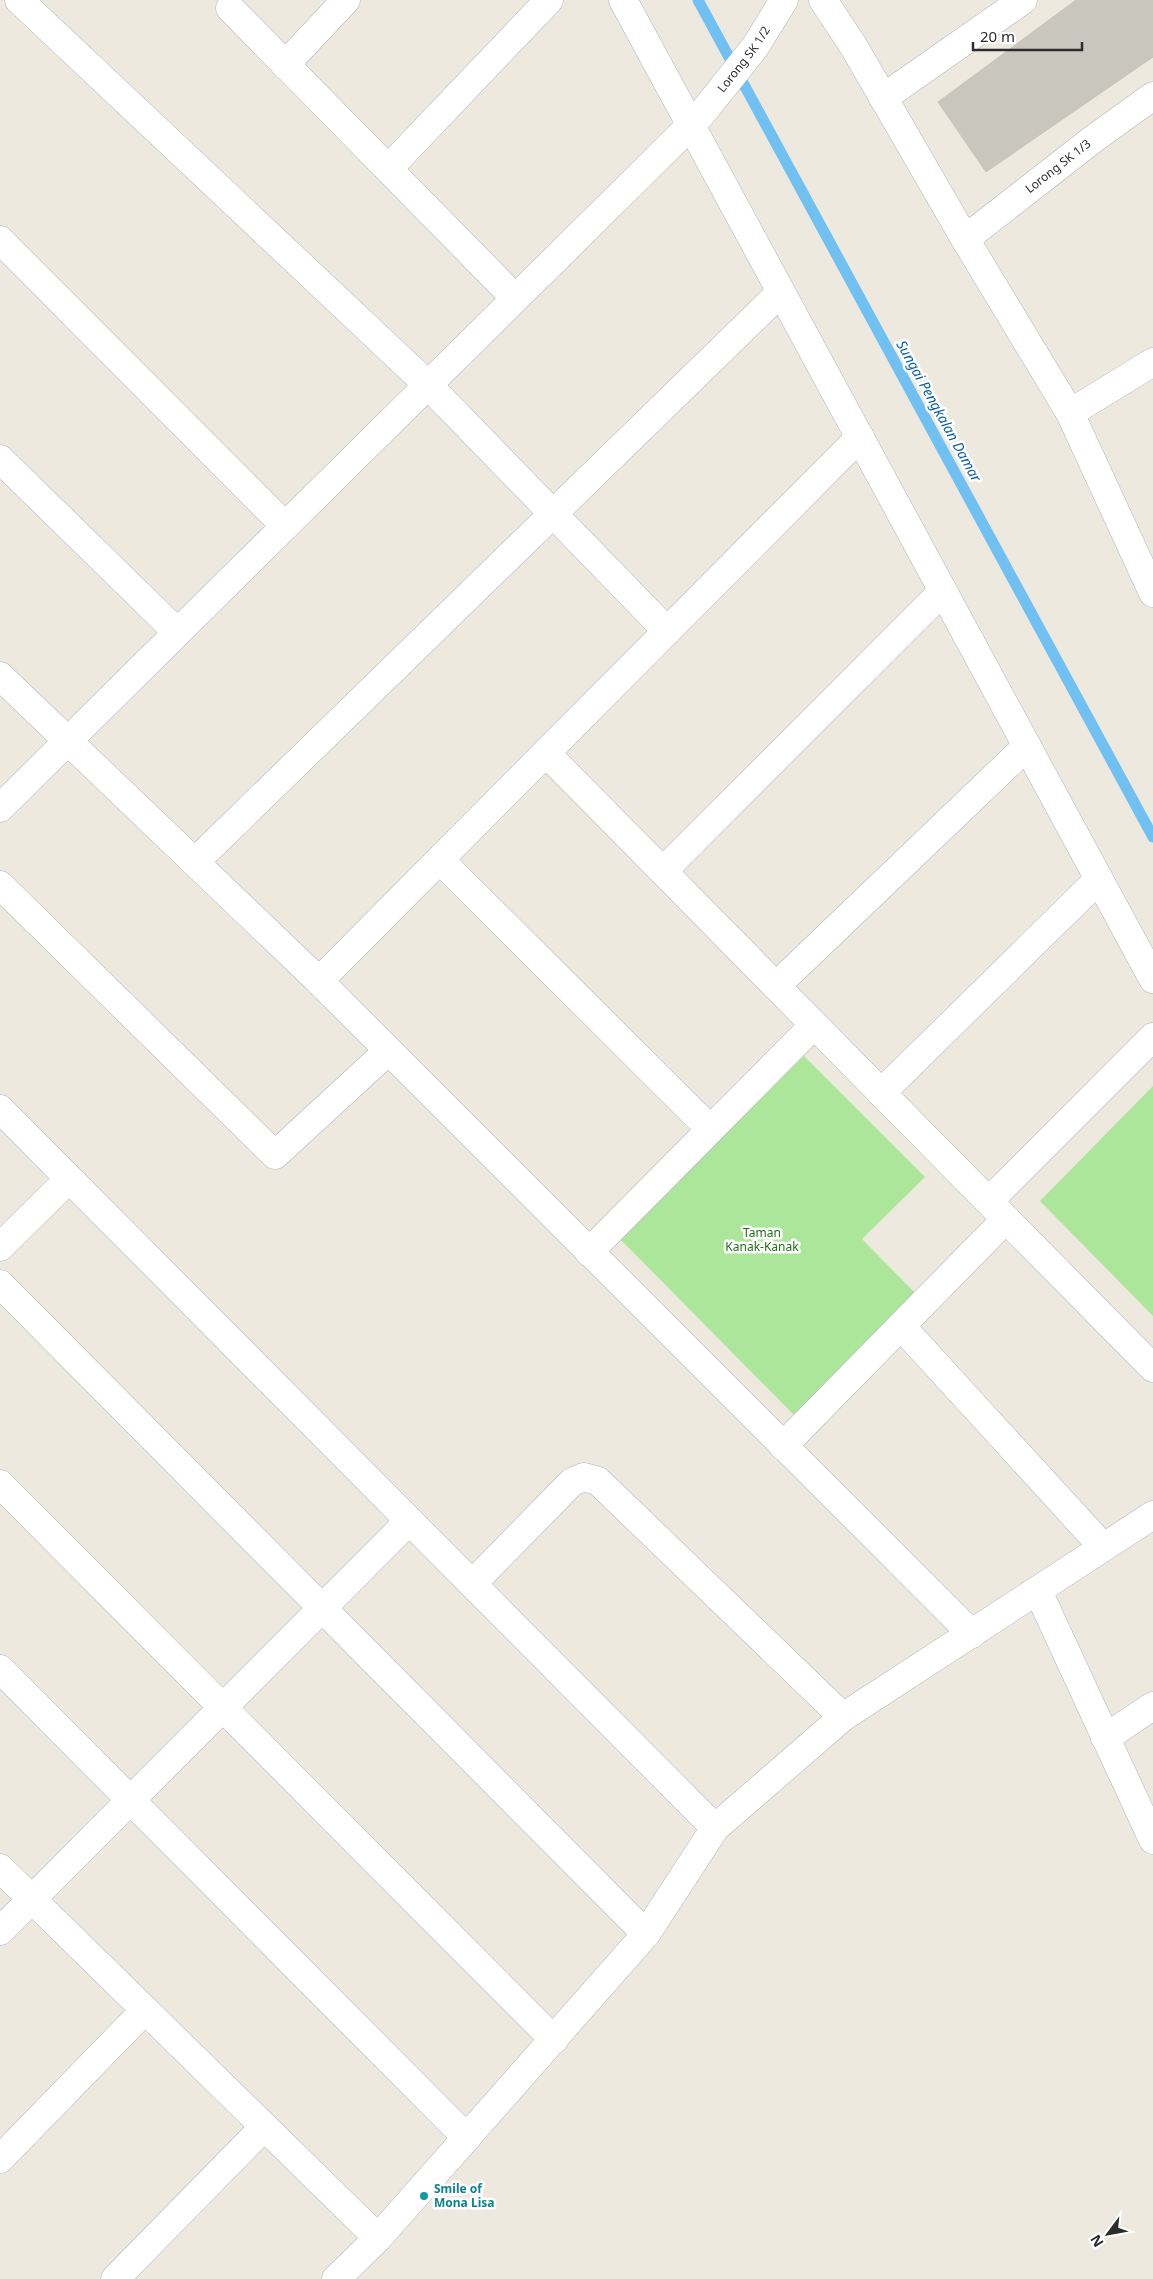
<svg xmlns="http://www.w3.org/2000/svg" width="1153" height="2279" font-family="'Noto Sans',sans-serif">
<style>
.green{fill:#ace69a}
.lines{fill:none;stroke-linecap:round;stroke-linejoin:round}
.stream{stroke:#70c1f2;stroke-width:11}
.building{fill:#c9c7bd;stroke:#cac5b8}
.minor-casing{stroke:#b2b3c0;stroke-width:29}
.minor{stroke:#fff;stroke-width:28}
.culture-dot{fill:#0f9aa8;stroke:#fff;stroke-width:2}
.labels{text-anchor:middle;stroke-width:5;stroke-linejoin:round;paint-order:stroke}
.street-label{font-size:12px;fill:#2c2c2c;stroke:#fff}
.park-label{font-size:12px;fill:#216d19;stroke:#fff}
.culture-label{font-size:12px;font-weight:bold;fill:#0d838f;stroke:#fff;text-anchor:start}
.water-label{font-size:14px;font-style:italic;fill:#0a5ea2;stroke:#fff}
</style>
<rect width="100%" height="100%" fill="#eee9df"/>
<g class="green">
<polygon points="804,1056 925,1177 862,1239 918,1296 796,1417 620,1239"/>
<polygon points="1153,1086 1153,1316 1040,1201"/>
</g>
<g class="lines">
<polyline class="stream" points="698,0 1153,837"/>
</g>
<polygon class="building" points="1076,0 1153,0 1153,57 986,172 938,102"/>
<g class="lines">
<g class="minor-casing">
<g id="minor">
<polyline points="19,0 427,384 667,631"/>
<polyline points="623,0 1153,979"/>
<polyline points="823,0 854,47 965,239 1070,413 1153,593"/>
<polyline points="230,8 515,298"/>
<polyline points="285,65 346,0"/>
<polyline points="883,98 1023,0"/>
<polyline points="388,169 549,0"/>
<path id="s1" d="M965 239 1092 140 1153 96"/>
<polyline points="0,240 285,526"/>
<polyline points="1070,413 1153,362"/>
<polyline points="0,459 177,632"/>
<polyline points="0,676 319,981 972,1634"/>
<polyline points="546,753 1153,1368"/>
<path id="s2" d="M0 808 700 116 755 47 784 0"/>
<polyline points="440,860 710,1129"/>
<polyline points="196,861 781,292"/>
<polyline points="663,871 943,591"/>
<polyline points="0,885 275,1155 388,1051"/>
<polyline points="319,981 860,437"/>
<polyline points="776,986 1027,746"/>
<polyline points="881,1093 1099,879"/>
<polyline points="0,1109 715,1828"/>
<polyline points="989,1201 1153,1037"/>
<polyline points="0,1247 69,1179"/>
<polyline points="589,1252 814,1025"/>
<polyline points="0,1284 646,1934"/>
<polyline points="901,1326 1103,1547"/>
<polyline points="783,1446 1006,1219"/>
<polyline points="0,1484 554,2040"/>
<polyline points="472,1584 572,1482 584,1477 598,1481 843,1717"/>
<polyline points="1038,1591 1153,1840"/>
<polyline points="0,1669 467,2138"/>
<polyline points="1105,1738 1153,1706"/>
<polyline points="0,1868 378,2238"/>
<polyline points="0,1931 409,1521"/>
<polyline points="0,2159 145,2010"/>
<polyline points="115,2279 264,2127"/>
<polyline points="336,2279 378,2238 646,1934 715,1828 843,1717 1153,1515"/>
</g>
</g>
<use href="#minor" class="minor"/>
</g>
<circle class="culture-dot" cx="424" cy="2196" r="5"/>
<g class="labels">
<g class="street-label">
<text dy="4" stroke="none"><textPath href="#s2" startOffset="1056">Lorong SK 1/2</textPath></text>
<text dy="4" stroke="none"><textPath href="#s1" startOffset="118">Lorong SK 1/3</textPath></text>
</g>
<g class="park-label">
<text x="762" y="1237">Taman<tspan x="762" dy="14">Kanak-Kanak</tspan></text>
</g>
<g class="culture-label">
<text x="434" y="2193">Smile of<tspan x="434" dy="14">Mona Lisa</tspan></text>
</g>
<g class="water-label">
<text transform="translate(939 411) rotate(61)" y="5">Sungai Pengkalan Damar</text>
</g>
</g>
<g transform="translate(1108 2234) rotate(238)" stroke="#ffffff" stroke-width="4" paint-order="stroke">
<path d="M0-4L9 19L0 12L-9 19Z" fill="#2c2c2c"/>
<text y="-8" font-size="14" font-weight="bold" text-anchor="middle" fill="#2c2c2c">N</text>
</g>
<path d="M973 42v8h109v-8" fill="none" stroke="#2c2c2c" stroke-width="2.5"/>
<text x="980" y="42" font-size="15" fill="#2c2c2c" stroke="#ffffff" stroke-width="4" paint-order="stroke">20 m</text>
</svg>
